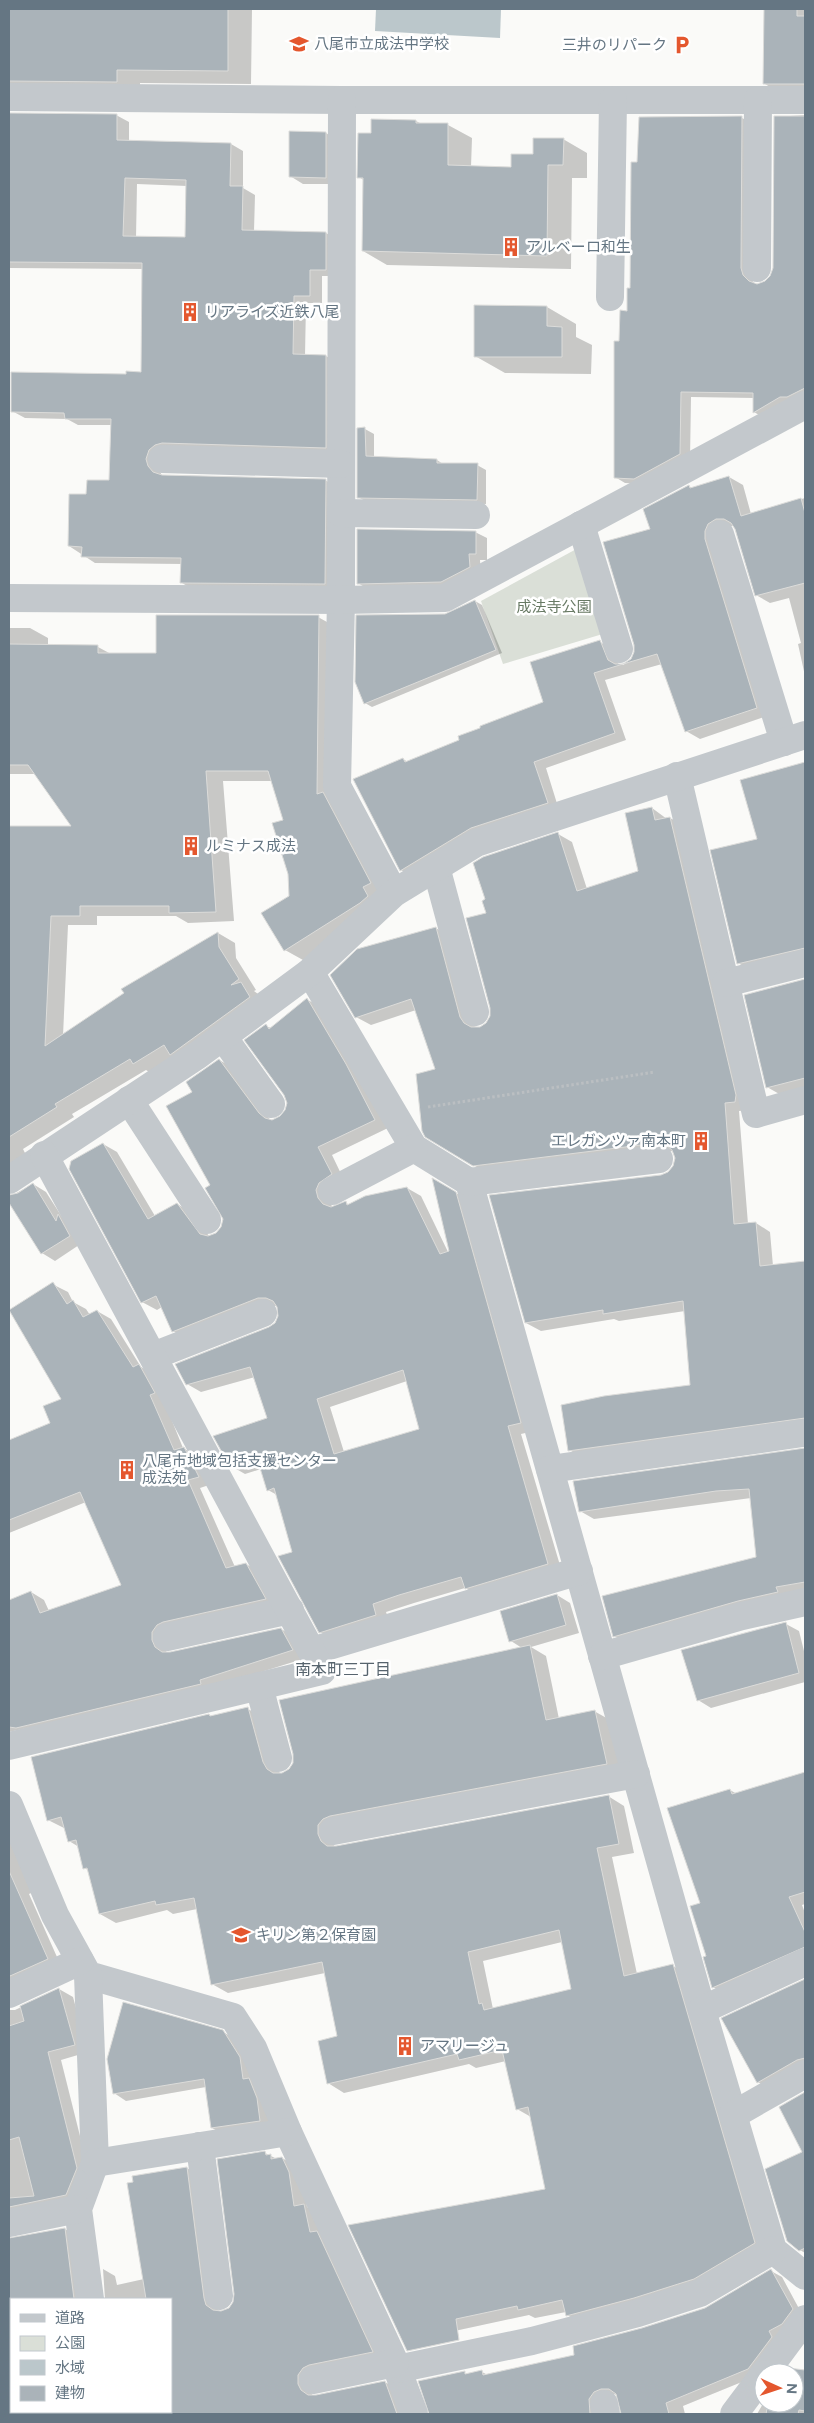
<svg xmlns="http://www.w3.org/2000/svg" width="814" height="2423" font-family="Figtree,'Noto Sans JP',sans-serif">
<style>
.green{fill:#dadfd7}
.water{fill:#bbc7cb}
.shadow{fill:#0003;fill-rule:evenodd}
.building{fill:#aab3b9;stroke:#dcdcda;fill-rule:evenodd}
.lines{fill:none;stroke-linecap:round;stroke-linejoin:round}
.path{stroke:#bbbfc2;stroke-width:3;stroke-dasharray:2.5 2.5;stroke-linecap:butt}
.minor{stroke:#c3c8cc;stroke-width:28}
.labels{text-anchor:middle;stroke-width:5;stroke-linejoin:round;paint-order:stroke}
.poi-label{font-size:15px;fill:#657683;stroke:#fff;text-anchor:start}
.park-label{font-size:15px;fill:#687a64;stroke:#fff}
.neighbourhood-label{font-size:16px;fill:#57646e;stroke:#fff}
</style>
<rect width="100%" height="100%" fill="#fafaf8"/>
<polygon class="green" points="580,547 606,633 503,664 481,601"/>
<polygon class="water" points="376,9 501,9 500,38 375,31"/>
<g class="shadow">
<polygon points="9,9 252,9 251,84 140,83 140,95 9,96"/>
<polygon points="765,9 805,9 805,91 775,90 765,84"/>
<path d="M9 113 116 115 129 122V142L231 144 243 151V188L255 195 254 231 326 233 338 240V276H322V303H306L305 356H326L338 363V454L158 467 162 476 325 480 338 488V591L194 590 182 583V564L95 563 69 546 88 495 110 481 112 425H78L67 419 25 418 12 411 127 375 142 373 144 269 9 268ZM137 184 187 186 186 238H136Z"/>
<polygon points="805,115 805,399 764,418 754,412 754,398 691,397 690,460 645,484 625,483 615,477 620,342 632,289 639,163 742,118 752,123 751,275 753,282 757,285 766,282 771,277 774,268 775,117"/>
<polygon points="372,120 416,121 422,124 448,125 472,138 471,167 512,168 563,139 587,153 587,178 572,178 571,269 387,265 363,251 365,181 359,177 372,134"/>
<polygon points="326,133 339,141 339,184 303,184 290,176"/>
<polygon points="547,307 576,324 576,337 592,345 591,374 505,373 475,356"/>
<polygon points="365,429 374,434 374,458 437,460 443,464 477,465 486,470 486,504 367,502 358,497"/>
<polygon points="729,477 743,485 751,514 805,498 805,676 798,644 801,643 789,598 770,603 756,595 735,526 730,526 770,715 700,739 686,731 662,664 605,680 626,740 546,768 559,810 413,877 401,870 403,759 408,762 461,741 544,703 600,642 612,649 619,665 623,665 632,660 636,652 651,530 689,486 692,488"/>
<polygon points="475,532 487,538 487,560 480,560 481,573 453,588 369,590 358,583"/>
<polygon points="475,601 482,605 502,653 372,707 365,703 446,615"/>
<polygon points="318,617 336,627 335,800 388,893 303,960 285,950 291,897 285,821 272,781 223,781 234,921 188,923 176,916 97,916 97,925 68,925 63,1036 218,933 235,943 236,958 256,990 254,991 258,994 152,1074 146,1070 72,1114 74,1117 23,1149 26,1155 9,1166 9,827 73,827 36,774 9,774 9,628 30,628 48,638 48,646 98,647 111,654 157,654"/>
<polygon points="797,777 805,807 805,958 752,971 738,963 759,840"/>
<polygon points="652,808 667,819 670,818 685,826 749,1110 739,1111 748,1224 756,1223 770,1232 773,1266 805,1262 805,1427 584,1458 569,1450 691,1386 685,1311 619,1321 614,1319 541,1331 526,1323 661,1176 670,1172 675,1165 676,1156 673,1151 488,1173 473,1165 416,1010 371,1025 356,1017 436,928 450,937 474,1026 480,1028 487,1024 491,1017 487,914 558,834 572,842 587,889 639,872"/>
<polygon points="805,980 805,1090 781,1095 767,1087 746,995"/>
<path d="M308 1000 322 1008 388 1128 332 1155 345 1182 330 1200 332 1207 346 1203 350 1205 407 1188 421 1196 449 1254 447 1187 470 1202 534 1431 521 1434 562 1572 480 1596 465 1588 414 1603 386 1612 390 1623 334 1640 320 1632 277 1495 268 1490 261 1469 245 1474 231 1466 268 1418 255 1377 201 1392 187 1384 276 1324 280 1316 278 1305 187 1339 173 1331 162 1307 157 1310 142 1302 103 1144 117 1152 155 1216 177 1204 191 1212 209 1236 216 1234 222 1228 224 1218 212 1185 194 1093 219 1060 234 1068 271 1121 281 1117 287 1110 288 1103 266 1026 271 1028ZM407 1381 420 1430 344 1452 330 1407Z"/>
<polygon points="33,1184 46,1192 62,1217 71,1223 82,1243 55,1261 42,1253 11,1196"/>
<polygon points="54,1285 68,1292 73,1302 86,1309 90,1315 97,1311 111,1319 141,1367 153,1374 183,1448 197,1456 212,1484 200,1488 235,1567 246,1564 260,1572 278,1607 165,1648 167,1653 281,1629 295,1637 306,1658 213,1687 9,1732 9,1601 31,1592 44,1600 49,1611 123,1586 86,1502 9,1533 9,1441 52,1424 63,1399"/>
<polygon points="805,1450 805,1592 629,1644 614,1636 757,1558 751,1498 594,1519 580,1511 575,1483"/>
<path d="M557 1595 570 1603 579 1633 531 1647 546 1656 559 1719 594 1711 610 1720 622 1772 333 1844 335 1847 608 1796 624 1806 634 1853 612 1857 637 1974 673 1966 689 1975 770 2252 583 2324 567 2315 566 2312 535 2318 529 2315 450 2332 434 2323 547 2190 531 2117 517 2109 506 2061 476 2068 469 2064 344 2093 328 2083 338 2037 325 1973 228 1993 212 1984 197 1909 173 1914 167 1910 116 1923 100 1914 89 1871 85 1868 79 1847 69 1841 66 1829 48 1820 209 1715 212 1717 248 1709 264 1718 280 1774 522 1648 511 1641ZM562 1942 572 1990 493 2009 483 1961Z"/>
<polygon points="786,1624 799,1631 805,1655 805,1682 711,1708 698,1700"/>
<polygon points="805,1774 805,1904 802,1905 805,1913 805,1959 727,1995 713,1987 701,1904 730,1790 737,1794"/>
<polygon points="9,1829 33,1892 29,1894 61,1966 9,1995"/>
<polygon points="805,1980 805,2070 771,2090 758,2082 723,2019"/>
<polygon points="59,1989 73,1997 88,2052 61,2060 90,2176 80,2203 9,2224 9,2010 15,2010"/>
<polygon points="223,2032 236,2039 272,2127 225,2135 212,2128 206,2087 126,2101 114,2093"/>
<polygon points="805,2092 805,2253 800,2250 804,2152 781,2107"/>
<polygon points="265,2153 277,2159 282,2158 296,2166 303,2181 307,2207 318,2213 385,2359 311,2392 313,2396 385,2382 399,2390 407,2414 155,2414 155,2412 171,2412 171,2299 105,2299 103,2269 115,2276 117,2285 144,2279 187,2168 200,2176 217,2307 219,2312 230,2309 234,2303"/>
<polygon points="65,2229 78,2237 86,2299 11,2299 11,2330 9,2330 9,2239"/>
<polygon points="771,2271 782,2277 803,2316 759,2375 683,2406 685,2414 622,2414 618,2395 613,2394 601,2414 456,2414 447,2379 482,2372 488,2375 576,2356 642,2329 706,2309"/>
<polygon points="789,2369 798,2375 805,2389 805,2414 757,2414 764,2402 794,2403 794,2373 786,2373"/>
</g>
<g class="building">
<polygon points="9,9 228,9 228,71 117,70 117,82 9,81"/>
<polygon points="764,9 797,9 797,16 805,16 805,84 763,84"/>
<path d="M9 113 117 114V140L231 143 230 186H243L242 230 326 232V270H310V296H294L293 354 326 355V448L162 443 155 445 149 450 146 459 148 466 153 472 162 475 326 479 325 584 180 583 181 558 81 557 82 547 68 546 69 494H86L87 480H109L111 419H65L64 413 11 412V372L126 374V371L141 372 142 263 9 262ZM125 178 186 180 185 237 123 236Z"/>
<polygon points="742,116 741,268 743,275 749,281 757,284 765,281 770,276 773,268 774,116 805,116 805,388 787,397 780,397 753,413 753,393 681,392 680,454 634,479 614,478 614,341 619,341 620,310 627,311 627,288 630,288 631,162 637,162 639,117"/>
<polygon points="371,119 416,120 416,123 448,123 448,165 511,167 511,154 533,154 533,138 564,138 563,165 548,165 547,256 362,251 363,178 357,178 358,133 371,133"/>
<polygon points="289,131 326,132 326,178 289,177"/>
<polygon points="474,305 547,306 547,326 562,327 562,357 474,357"/>
<polygon points="365,427 366,456 437,459 437,463 478,463 477,500 357,498 357,428"/>
<polygon points="729,476 741,516 801,498 805,513 805,583 755,596 735,529 731,523 724,519 716,519 708,524 705,531 705,539 757,708 685,732 657,654 623,664 631,659 634,652 634,645 603,542 650,529 643,509 689,485 690,488"/>
<polygon points="357,529 476,531 476,554 469,554 470,567 441,582 357,584"/>
<polygon points="475,600 496,650 364,704 355,682 356,615 445,614"/>
<polygon points="156,615 319,615 317,794 323,792 371,883 363,887 368,896 360,903 284,951 261,913 289,896 288,874 272,823 283,820 268,771 206,771 216,912 169,913 169,906 80,906 80,916 51,916 45,1046 124,993 121,989 218,932 219,947 239,979 231,985 241,982 250,997 170,1055 164,1045 133,1064 130,1059 55,1104 57,1107 9,1137 9,826 71,826 28,765 9,765 9,644 98,645 98,653 156,653"/>
<polygon points="600,640 608,660 615,664 623,664 594,673 615,733 534,762 548,803 471,828 400,871 353,779 403,758 405,762 459,740 458,736 480,728 480,726 543,702 530,662"/>
<polygon points="805,762 805,948 737,964 710,850 757,839 740,780"/>
<polygon points="652,807 655,820 670,817 736,1095 735,1102 725,1103 734,1224 756,1222 760,1266 805,1261 805,1418 568,1451 561,1405 604,1396 690,1385 683,1301 603,1314 603,1310 525,1323 489,1195 661,1175 668,1172 673,1166 675,1158 672,1150 666,1145 657,1143 473,1166 425,1137 422,1131 416,1074 435,1069 411,999 355,1018 330,975 357,949 436,927 460,1017 464,1023 471,1027 480,1027 486,1023 490,1016 490,1008 466,918 486,913 482,901 485,899 473,863 483,857 558,832 577,891 638,871 625,813"/>
<polygon points="805,979 805,1078 766,1088 744,995"/>
<path d="M307 998 346 1064 375 1120 318 1147 332 1174 319 1183 316 1190 318 1198 323 1204 331 1207 346 1201 347 1205 365 1196 407 1187 440 1254 449 1251 432 1178 456 1192 521 1423 508 1426 548 1564 465 1589 461 1577 399 1595 373 1604 376 1615 319 1633 278 1556 292 1552 274 1488 267 1491 257 1458 230 1467 213 1436 267 1418 250 1367 186 1385 175 1364 269 1327 275 1323 278 1316 277 1307 273 1301 266 1298H258L172 1332 156 1296 141 1303 69 1169 71 1161 103 1143 148 1219 177 1203 200 1234 208 1236 216 1233 221 1227 223 1219 205 1188 210 1185 166 1106 192 1092 186 1082 219 1059 259 1113 265 1118 272 1120 280 1116 285 1110 287 1103 284 1095 244 1040 266 1024 269 1029ZM403 1370 419 1429 334 1454 317 1399Z"/>
<polygon points="33,1183 56,1221 58,1214 70,1236 41,1254 9,1203 9,1195 18,1193"/>
<polygon points="53,1282 67,1304 73,1300 83,1317 97,1310 133,1367 139,1364 155,1393 150,1395 174,1450 184,1447 199,1477 188,1480 226,1568 246,1563 266,1599 163,1622 157,1625 152,1632 152,1640 155,1647 162,1652 170,1652 281,1628 293,1650 200,1680 201,1684 16,1728 9,1727 9,1600 31,1591 40,1613 121,1585 80,1492 9,1520 9,1440 50,1423 43,1406 61,1399 9,1310"/>
<polygon points="805,1448 805,1582 776,1587 778,1592 738,1601 613,1637 602,1596 756,1557 749,1489 716,1491 579,1512 573,1481"/>
<polygon points="557,1594 566,1625 509,1642 500,1611"/>
<polygon points="786,1622 799,1673 697,1701 681,1650"/>
<path d="M530 1645 546 1720 595 1710 607 1764 330 1816 323 1819 318 1825V1834L321 1841 327 1846H336L609 1795 619 1844 597 1848 624 1976 673 1964 755 2243 694 2279 634 2298 566 2316 562 2300 518 2310 517 2306 456 2319 459 2340 407 2351 348 2225 545 2189 528 2107 516 2110 502 2050 459 2060 457 2054 327 2084 318 2041 337 2036 322 1962 211 1985 194 1898 156 1905 155 1901 99 1914 87 1868 83 1869 76 1840 68 1842 61 1817 47 1821 31 1757 209 1714 210 1716 248 1707 263 1762 267 1769 273 1773H282L289 1769 293 1763V1754L279 1700ZM559 1930 571 1989 484 2010 482 2003 479 2004 468 1952Z"/>
<polygon points="805,1772 805,1892 789,1897 805,1932 805,1947 712,1988 703,1957 706,1956 690,1906 700,1903 667,1808 730,1789 732,1794"/>
<polygon points="9,1871 48,1959 10,1976 9,1973"/>
<polygon points="805,1979 805,2058 797,2060 757,2083 721,2018"/>
<polygon points="59,1988 75,2045 48,2052 77,2168 66,2195 9,2207 9,2198 34,2196 19,2137 9,2140 9,2026 24,2021 20,2006"/>
<polygon points="123,2002 223,2030 240,2057 243,2079 249,2078 257,2098 260,2121 211,2128 204,2079 113,2094 107,2059"/>
<polygon points="805,2092 805,2248 799,2251 787,2241 765,2169 802,2152 779,2107"/>
<polygon points="265,2151 266,2155 271,2154 271,2159 282,2157 289,2172 294,2206 304,2204 310,2232 317,2231 373,2352 309,2365 303,2368 298,2375 298,2384 301,2390 308,2395 316,2395 385,2381 397,2414 171,2414 171,2299 146,2299 127,2183 133,2182 132,2176 187,2167 204,2298 206,2305 213,2310 221,2311 229,2308 233,2302 234,2294 217,2159"/>
<polygon points="65,2228 74,2299 9,2299 9,2238"/>
<polygon points="771,2269 793,2309 782,2324 769,2331 772,2337 748,2369 666,2403 669,2414 621,2414 616,2394 609,2389 601,2389 594,2392 589,2399 590,2414 429,2414 418,2381 465,2371 465,2374 482,2370 483,2375 574,2355 573,2346 642,2328 705,2308"/>
<polygon points="788,2368 805,2370 805,2411 799,2410 798,2414 766,2414 768,2403 794,2403 794,2373 784,2373"/>
</g>
<g class="lines">
<polyline class="path" points="428,1107 655,1072"/>
<g class="minor">
<polyline points="9,97 342,100 805,100"/>
<polyline points="342,100 341,600 337,786 394,893"/>
<polyline points="757,268 758,100"/>
<polyline points="610,297 613,100"/>
<polyline points="162,459 341,464"/>
<polyline points="341,513 476,515"/>
<polyline points="581,525 619,649"/>
<polyline points="720,534 784,742"/>
<polyline points="9,598 341,600 445,598 805,405"/>
<polyline points="677,776 756,1114 805,1100"/>
<polyline points="436,867 475,1012"/>
<polyline points="310,972 414,1148 469,1182 702,2010 773,2250 805,2276"/>
<polyline points="726,983 805,963"/>
<polyline points="223,1037 271,1104"/>
<polyline points="129,1100 207,1220"/>
<polyline points="9,1180 198,1055 310,972 394,893 476,843 805,735"/>
<polyline points="469,1182 659,1159"/>
<polyline points="332,1191 414,1148"/>
<polyline points="153,1356 263,1313"/>
<polyline points="550,1469 803,1433"/>
<polyline points="167,1637 290,1610"/>
<polyline points="312,1651 579,1571"/>
<polyline points="602,1656 742,1616 805,1602"/>
<polyline points="259,1686 278,1758"/>
<polyline points="9,1746 322,1671 44,1155"/>
<polyline points="9,1805 55,1915 88,1975 233,2017 253,2048 288,2132 395,2363 414,2414"/>
<polyline points="333,1831 636,1774"/>
<polyline points="88,1975 95,2163 78,2209 90,2299"/>
<polyline points="9,1994 80,1961"/>
<polyline points="702,2010 805,1962"/>
<polyline points="733,2115 805,2074"/>
<polyline points="200,2146 219,2296"/>
<polyline points="95,2163 288,2132"/>
<polyline points="9,2223 78,2209"/>
<polyline points="9,2334 11,2333"/>
<polyline points="397,2369 532,2341 638,2313 700,2293 773,2250"/>
<polyline points="765,2373 805,2319"/>
<polyline points="313,2380 395,2363"/>
<polyline points="604,2404 606,2414"/>
<polyline points="106,2412 106,2414"/>
<polyline points="734,2414 764,2374"/>
</g>
</g>
<defs>
<g id="school-bare" transform="scale(1.5)"><path d="M0-5L7-2L0 1L-7-2ZM-4 1L0 2.5L4 1V4Q0 6-4 4Z" fill="#e4572e" stroke="#fff" stroke-width="2.5" paint-order="stroke"/></g>
<g id="parking-bare" transform="scale(1.5)"><path d="M-3.5-5.5H1a3.5 3.5 0 0 1 0 7H-1V5.5H-3.5ZM-1-3.4V-.6H.8a1.4 1.4 0 0 0 0-2.8Z" fill="#e4572e" stroke="#fff" stroke-width="2.5" paint-order="stroke"/></g>
<g id="building-bare" transform="scale(1.5)"><path d="M-4-6H4V6H1V3H-1V6H-4ZM-2.5-4.3h1.7v1.8h-1.7ZM.8-4.3h1.7v1.8H.8ZM-2.5-1h1.7V.8h-1.7ZM.8-1h1.7V.8H.8Z" fill="#e4572e" stroke="#fff" stroke-width="2.5" paint-order="stroke"/></g>
</defs>
<g fill-rule="evenodd">
<use href="#school-bare" x="299" y="44"/>
<use href="#parking-bare" x="682" y="45"/>
<use href="#building-bare" x="511" y="247"/>
<use href="#building-bare" x="190" y="312"/>
<use href="#building-bare" x="191" y="846"/>
<use href="#building-bare" x="701" y="1141"/>
<use href="#building-bare" x="127" y="1470"/>
<use href="#school-bare" x="241" y="1935"/>
<use href="#building-bare" x="405" y="2046"/>
</g>
<g class="labels">
<g class="poi-label">
<text x="314" y="49">八尾市立成法中学校</text>
<text x="667" y="50" text-anchor="end">三井のリパーク</text>
<text x="526" y="252">アルベーロ和生</text>
<text x="205" y="317">リアライズ近鉄八尾</text>
<text x="206" y="851">ルミナス成法</text>
<text x="686" y="1146" text-anchor="end">エレガンツァ南本町</text>
<text x="142" y="1466">八尾市地域包括支援センター<tspan x="142" dy="17">成法苑</tspan></text>
<text x="256" y="1940">キリン第２保育園</text>
<text x="420" y="2051">アマリージュ</text>
</g>
<g class="park-label">
<text x="554" y="612">成法寺公園</text>
</g>
<g class="neighbourhood-label">
<text x="343" y="1675">南本町三丁目</text>
</g>
</g>
<rect width="814" height="2423" fill="none" stroke="#657683" stroke-width="20"/>
<rect x="10" y="2298" width="162" height="115" fill="#ffffff" stroke="#c1c8cd"/>
<rect x="20" y="2314" width="25" height="8" fill="#c3c8cc" stroke="#c1c8cd"/>
<text x="55" y="2323" font-size="15" fill="#657683">道路</text>
<rect x="20" y="2336" width="25" height="15" fill="#dadfd7" stroke="#c1c8cd"/>
<text x="55" y="2348" font-size="15" fill="#657683">公園</text>
<rect x="20" y="2360" width="25" height="15" fill="#bbc7cb" stroke="#c1c8cd"/>
<text x="55" y="2373" font-size="15" fill="#657683">水域</text>
<rect x="20" y="2386" width="25" height="15" fill="#aab3b9" stroke="#c1c8cd"/>
<text x="55" y="2398" font-size="15" fill="#657683">建物</text>
<g transform="translate(779 2388) rotate(93)"><circle r="24" fill="#ffffff" stroke="#c1c8cd"/>
<path d="M0-4L9 19L0 12L-9 19Z" fill="#e4572e"/>
<text y="-8" font-size="14" font-weight="bold" text-anchor="middle" fill="#657683">N</text>
</g>
</svg>
